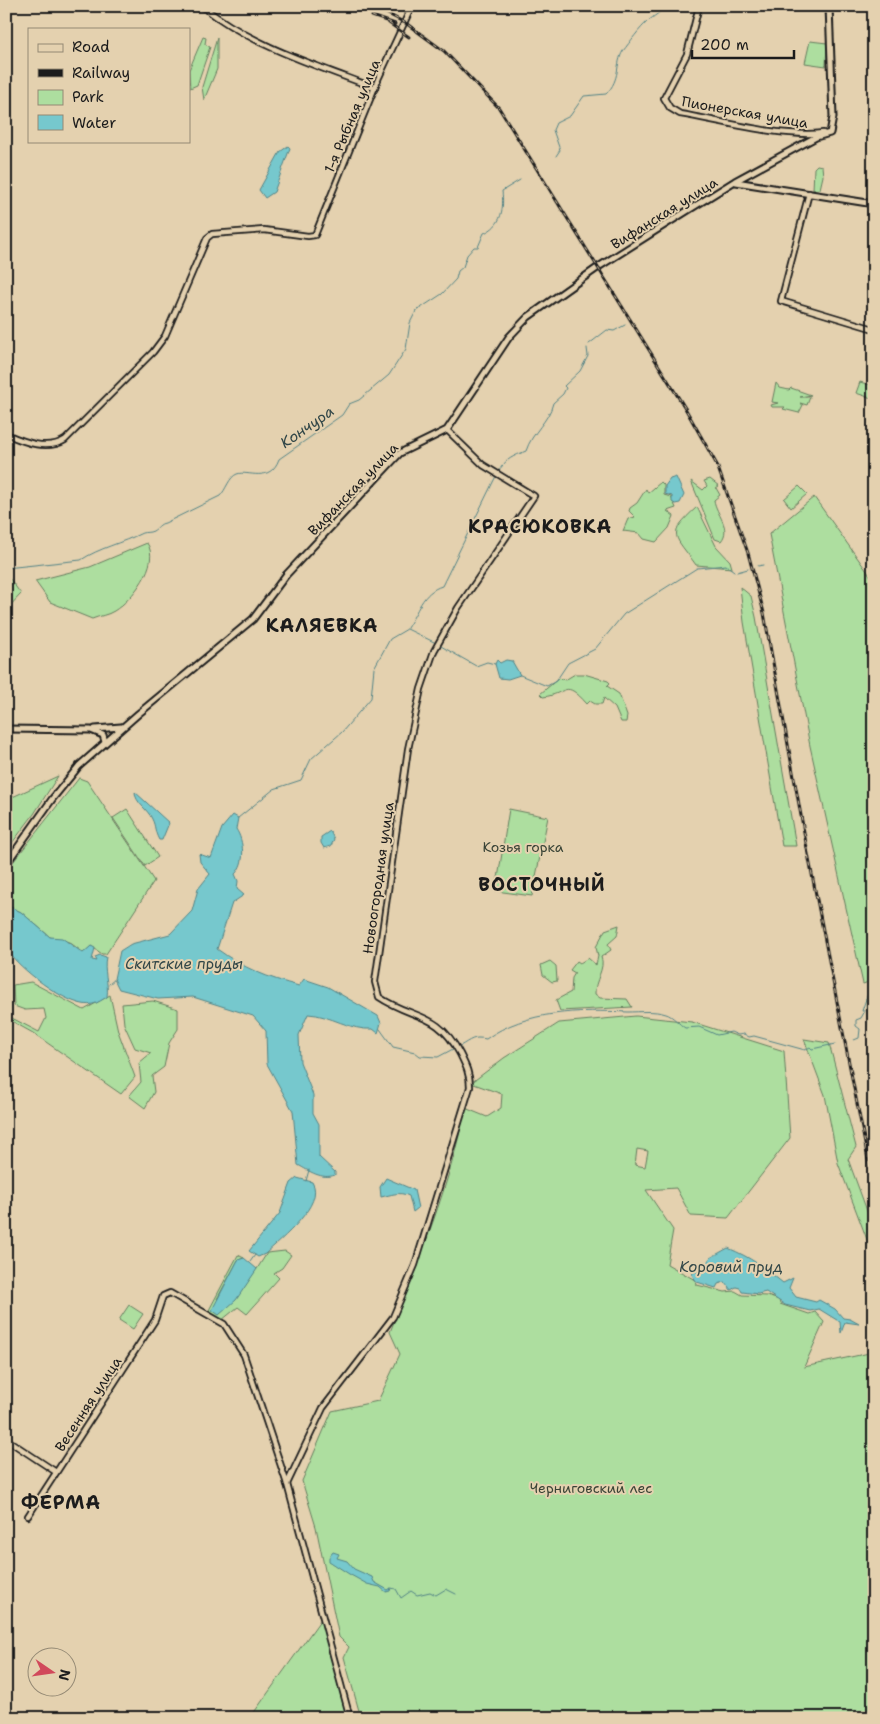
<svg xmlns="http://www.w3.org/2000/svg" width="880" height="1724" font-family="'Shantell Sans',sans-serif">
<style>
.green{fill:#adde9f;stroke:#647d5e;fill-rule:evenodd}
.water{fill:#76c8cd;stroke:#528386}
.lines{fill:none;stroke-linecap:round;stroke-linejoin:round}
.stream{stroke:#528386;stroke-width:1}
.tertiary-casing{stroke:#1c1c1c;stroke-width:8}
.secondary-casing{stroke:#1c1c1c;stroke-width:9}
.tertiary{stroke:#e4d1af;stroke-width:4.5}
.secondary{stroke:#e4d1af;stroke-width:5}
.rail-casing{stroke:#1c1c1c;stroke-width:3}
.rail{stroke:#e4d1af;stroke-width:1;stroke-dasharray:4;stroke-linecap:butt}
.labels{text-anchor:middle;stroke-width:4;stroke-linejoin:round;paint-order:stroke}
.street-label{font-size:14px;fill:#1c1c1c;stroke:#e4d1af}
.park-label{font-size:14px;fill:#394336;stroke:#e4d1af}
.water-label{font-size:15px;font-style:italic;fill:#324748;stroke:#e4d1af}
.district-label{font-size:19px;font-weight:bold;letter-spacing:1px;fill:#1c1c1c;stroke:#e4d1af}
</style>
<rect width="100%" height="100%" fill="#e4d1af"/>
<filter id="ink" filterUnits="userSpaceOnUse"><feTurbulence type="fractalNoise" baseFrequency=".02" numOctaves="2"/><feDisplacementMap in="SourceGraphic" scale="10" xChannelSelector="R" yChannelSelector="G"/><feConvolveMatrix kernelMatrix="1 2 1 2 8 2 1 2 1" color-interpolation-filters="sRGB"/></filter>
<g filter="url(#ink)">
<g class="green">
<polygon points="203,37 206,38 205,44 210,47 197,85 190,88 189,70"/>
<polygon points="217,38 217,69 204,100 202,87"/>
<polygon points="810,41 827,43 826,66 805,63"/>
<polygon points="817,165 822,166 823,176 820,189 813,190 814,168"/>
<polygon points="860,382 874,386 874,399 856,393"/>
<polygon points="776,383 780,388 789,390 791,388 811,395 800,397 810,397 807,405 800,403 803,405 799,413 783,409 785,407 772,407 771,405 778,403 772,402"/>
<path d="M710 479 719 486 716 488 720 495 714 500C716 514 732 528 721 541L715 539 691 481 703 490 707 486 704 481Z"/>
<polygon points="661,482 664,485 664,495 671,497 676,508 667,511 674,516 669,528 656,542 644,539 639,533 623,531 628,519 635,517 629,511 630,508 637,503 646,489 648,493"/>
<polygon points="799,486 807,494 791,508 784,499"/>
<polygon points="814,497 874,581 874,980 863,984 810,746 769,534"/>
<path d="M697 507 716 546 730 561 732 568 696 565C675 535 665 536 697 507Z"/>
<path d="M147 543C161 563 132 600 114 611 108 615 99 616 92 619L50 602 35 581 90 567Z"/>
<polygon points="6,578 10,579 21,594 6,610"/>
<polygon points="740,587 751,596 756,617 796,846 782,846 744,622"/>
<path d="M575 674H584L608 681 610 683 607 686 619 694 627 716 626 722H621L615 708 604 698 602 704H595L590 701 587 704C564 678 568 694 543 697L540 694 559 678 565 680Z"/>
<polygon points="58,776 34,814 6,851 6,800"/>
<polygon points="79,778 87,781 154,881 106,954 102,954 91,946 84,953 69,942 50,937 21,912 6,905 6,871"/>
<polygon points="127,809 158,857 145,866 113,818"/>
<polygon points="509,809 548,817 532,896 496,891"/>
<path d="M619 925 617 936 608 944 611 950 601 957C606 968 594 981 595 994L600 998 627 999 632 1007 560 1011 556 1000 571 992 572 978 575 973 570 970 577 961 580 963 588 958 596 965 598 956 596 947 605 930Z"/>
<polygon points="550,961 556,966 557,981 552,982 543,975 541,965"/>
<polygon points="31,982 84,1010 110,995 118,1031 135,1077 121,1094 33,1033 6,1018 6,1015 39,1032 46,1018 44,1009 25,1010 14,1006 13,985"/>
<polygon points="874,995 874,1055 866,998"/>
<polygon points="153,1001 178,1009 178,1029 169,1043 164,1067 152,1076 154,1092 145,1108 129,1096 141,1082 139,1063 151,1053 135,1048 124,1024 122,1004"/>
<path d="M636 1016 692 1022 784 1051 790 1138 728 1218 691 1216 676 1188 646 1190 673 1230 667 1264 695 1280 697 1285 725 1292 735 1291 742 1295 767 1296 779 1300 780 1304 809 1314 815 1312 824 1322 804 1367 874 1352V1718H361L344 1657 349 1647 339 1637 316 1527 302 1481 332 1411 378 1401 400 1354 390 1332C419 1260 450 1186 465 1108L487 1117 501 1108 502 1094 471 1083 504 1058 559 1023ZM637 1149 648 1151 645 1167 635 1165Z"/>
<polygon points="804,1039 829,1043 856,1147 848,1159 874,1230 874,1258 838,1163 825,1095"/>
<polygon points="285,1251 291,1255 282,1268 274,1273 279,1278 247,1314 238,1307 222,1320 208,1312 238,1255 244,1258 238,1260 217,1299 257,1269 267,1253"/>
<polygon points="129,1305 143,1314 133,1329 119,1320"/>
<polygon points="321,1619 347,1718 250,1718"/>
</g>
<g class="water">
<polygon points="288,146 290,148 274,192 265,198 259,190 280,152"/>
<polygon points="676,477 684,495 680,503 675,504 672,502 672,496 665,494 665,486 670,479"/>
<polygon points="497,660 500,663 506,660 512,661 520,675 508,679 499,678 495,664"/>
<path d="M135 792 169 823 162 840H159C154 831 156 827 152 819 148 809 135 803 135 792Z"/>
<path d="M233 815 238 818 236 829C244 841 246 863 235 874L238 881 237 889 244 895 232 903 217 949C243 968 268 978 299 986L304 979 328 987 378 1016 381 1023 378 1033 373 1029C350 1031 331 1015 308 1014L299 1035 300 1062 313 1095V1113L319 1124V1157L335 1172V1175C322 1180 309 1171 298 1165L293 1111 267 1064 266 1031 253 1016 193 997 158 999 119 989 114 979 120 951 131 944 170 934 192 911 198 889 210 874 200 862 199 854 211 858 222 828Z"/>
<polygon points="330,831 334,839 331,846 324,848 321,843 321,837"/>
<path d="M6 905 21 912 50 937 62 938 83 953 91 946 95 948 92 960 97 961 95 957 100 955 106 957C103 970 109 983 107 997 103 999 98 1003 93 1004 72 1010 23 971 11 955L6 954Z"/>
<path d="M297 1178 312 1182C326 1204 280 1240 265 1254L258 1257 249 1251 280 1213 291 1183Z"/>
<path d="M386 1178 414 1190 418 1208 413 1212 409 1196C399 1191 391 1195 381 1197L380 1187Z"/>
<path d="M728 1248C752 1258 763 1267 783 1283L793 1278 789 1288 796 1297 816 1302 819 1300 835 1309 843 1318 850 1319 859 1324 845 1322 841 1333 840 1322 819 1309 810 1311 785 1305 766 1292 758 1294 742 1292 740 1288 736 1287 731 1290 725 1282 718 1284 716 1288 697 1282 692 1275 693 1272 701 1271 710 1258Z"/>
<polygon points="244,1258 257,1269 236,1300 219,1315 212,1310 238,1260"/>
<polygon points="333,1552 339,1554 337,1558 347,1561 354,1569 372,1577 374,1582 388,1590 391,1588 390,1591 386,1592 380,1587 367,1584 349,1574 329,1561 329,1557"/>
</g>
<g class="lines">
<g class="stream">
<path d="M556 156 560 150 553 130 556 123 570 116 584 96 606 94C621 79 615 64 623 51 630 42 639 29 648 21 654 16 660 13 666 6"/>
<polyline points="589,344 607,330 614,331 625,325"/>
<path d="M499 471C505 459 514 456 526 451 532 432 549 421 553 403L563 394 566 388 564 386 580 371 588 356 587 348"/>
<polyline points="758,566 763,565"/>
<path d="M6 568 81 560C99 548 122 543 142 533 145 532 149 533 153 531 158 528 159 524 165 523L220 496C226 490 229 477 237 474 248 470 270 484 279 459L342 415 349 404 359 400 389 375 406 349 410 323 416 311 442 294 456 279 458 271 463 267 467 255 474 247H478L484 233C502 226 504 208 502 191L520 180"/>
<polyline points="737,572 748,569"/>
<path d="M407 628C418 612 422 592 442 586L496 476"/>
<polyline points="439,645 476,666 487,662 495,664"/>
<polyline points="520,675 547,686 556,681 568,663 595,649 624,614 697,568 726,565 734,571"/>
<polyline points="238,818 274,789 301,780 311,759 342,732 371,698 374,668 390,639 407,629 436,643"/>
<polyline points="109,984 115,979"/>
<polyline points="380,1029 393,1047 415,1052 420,1056 438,1057 453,1049"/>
<polyline points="854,1040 859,1038 860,1029 856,1026 856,1020 861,1018 865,1011 862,1011 867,996 874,988"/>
<path d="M460 1046C471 1040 473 1036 486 1039 526 1010 581 1010 628 1012 640 1012 654 1010 666 1014 673 1016 679 1024 685 1028L699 1027 717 1035 731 1032 738 1035 744 1034 749 1037 754 1036 805 1050 810 1047 812 1049 835 1044"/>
<polyline points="306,1181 309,1170"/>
<polyline points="250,1262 255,1255"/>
<polyline points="391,1588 396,1589 401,1598 411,1591 417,1595 430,1592 436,1595 446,1589 456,1594"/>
</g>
<g class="tertiary-casing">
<g id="tertiary">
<path d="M202 6C252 46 315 65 375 88"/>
<path d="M699 6 687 54 664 98 670 108 680 114C722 121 782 138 823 133"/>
<polyline points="809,193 781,301 874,329"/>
<path d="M6 434C24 442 47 451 65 440L153 352 165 336 207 238 212 234 264 230 308 236 315 235 379 77 412 6"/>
<polyline points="6,1439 56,1472"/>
<path d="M287 1484 323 1408 393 1317 415 1265 470 1087C470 1074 466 1066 460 1054 438 1011 413 1020 379 997L375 982 408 749 421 689 434 651 458 608 534 496 483 465 447 430"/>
<polyline points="28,1516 155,1320 163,1296 170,1293 224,1324 244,1355 287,1484 350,1718"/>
</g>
</g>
<g class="secondary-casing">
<g id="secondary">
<polyline points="869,6 874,9"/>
<polyline points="736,182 874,204"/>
<polyline points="6,729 91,730 103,735 105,742"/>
<polyline points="95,729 121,727"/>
<polyline points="6,864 53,798 79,766 138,714 253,619 286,575 400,453 447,430 509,337 528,317 600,266 663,226 735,181 816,137 830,133 833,117 829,6"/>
</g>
</g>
<use href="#tertiary" class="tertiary"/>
<use href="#secondary" class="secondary"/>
<g class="rail-casing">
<g id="rail">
<polyline points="373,6 407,24 444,51 499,108 685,408 717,465 748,553 764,613 808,854 874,1190"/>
<polyline points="372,16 395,24"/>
<polyline points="389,23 409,37"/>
</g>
</g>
<use href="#rail" class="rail"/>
</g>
</g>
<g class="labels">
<g class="street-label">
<text transform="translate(745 112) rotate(10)" y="5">Пионерская улица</text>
<text transform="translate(352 116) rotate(-67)" y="5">1-я Рыбная улица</text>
<text transform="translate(664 213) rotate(-32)" y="5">Вифанская улица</text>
<text transform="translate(353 489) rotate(-46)" y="5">Вифанская улица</text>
<text transform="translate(378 878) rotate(-82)" y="5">Новоогородная улица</text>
<text transform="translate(88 1404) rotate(-57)" y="5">Весенняя улица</text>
</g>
<g class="park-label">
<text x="523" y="852">Козья горка</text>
<text x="591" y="1493">Черниговский лес</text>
</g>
<g class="water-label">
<text transform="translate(307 427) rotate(-35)" y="5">Кончура</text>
<text x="184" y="969">Скитские пруды</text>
<text x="731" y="1272">Коровий пруд</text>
</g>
<g class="district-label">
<text x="540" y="533">КРАСЮКОВКА</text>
<text x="322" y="632">КАЛЯЕВКА</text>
<text x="542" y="891">ВОСТОЧНЫЙ</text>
<text x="61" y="1509">ФЕРМА</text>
</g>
</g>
<rect width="880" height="1724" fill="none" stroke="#e4d1af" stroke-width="25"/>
<rect x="12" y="12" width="855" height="1699" fill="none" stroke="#1c1c1c" stroke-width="2" filter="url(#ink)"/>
<rect x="28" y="28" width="162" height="115" fill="#e4d1af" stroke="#948974"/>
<rect x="38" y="44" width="25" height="8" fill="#e4d1af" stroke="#948974"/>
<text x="72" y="52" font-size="15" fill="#1c1c1c">Road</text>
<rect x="38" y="69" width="25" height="8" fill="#1c1c1c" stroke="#948974"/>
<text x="72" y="78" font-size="15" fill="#1c1c1c">Railway</text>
<rect x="38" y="90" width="25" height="15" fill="#adde9f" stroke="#948974"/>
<text x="72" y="102" font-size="15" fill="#1c1c1c">Park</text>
<rect x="38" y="115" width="25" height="15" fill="#76c8cd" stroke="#948974"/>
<text x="72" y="128" font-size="15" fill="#1c1c1c">Water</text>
<g transform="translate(52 1672) rotate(103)"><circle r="24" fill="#e4d1af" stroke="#948974"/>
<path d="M0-4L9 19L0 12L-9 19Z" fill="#d1495b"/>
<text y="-8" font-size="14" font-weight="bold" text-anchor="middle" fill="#1c1c1c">N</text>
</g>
<path d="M692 50v8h102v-8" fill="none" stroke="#1c1c1c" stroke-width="2.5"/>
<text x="700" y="50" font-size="15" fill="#1c1c1c" stroke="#e4d1af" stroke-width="4" paint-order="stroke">200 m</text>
</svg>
